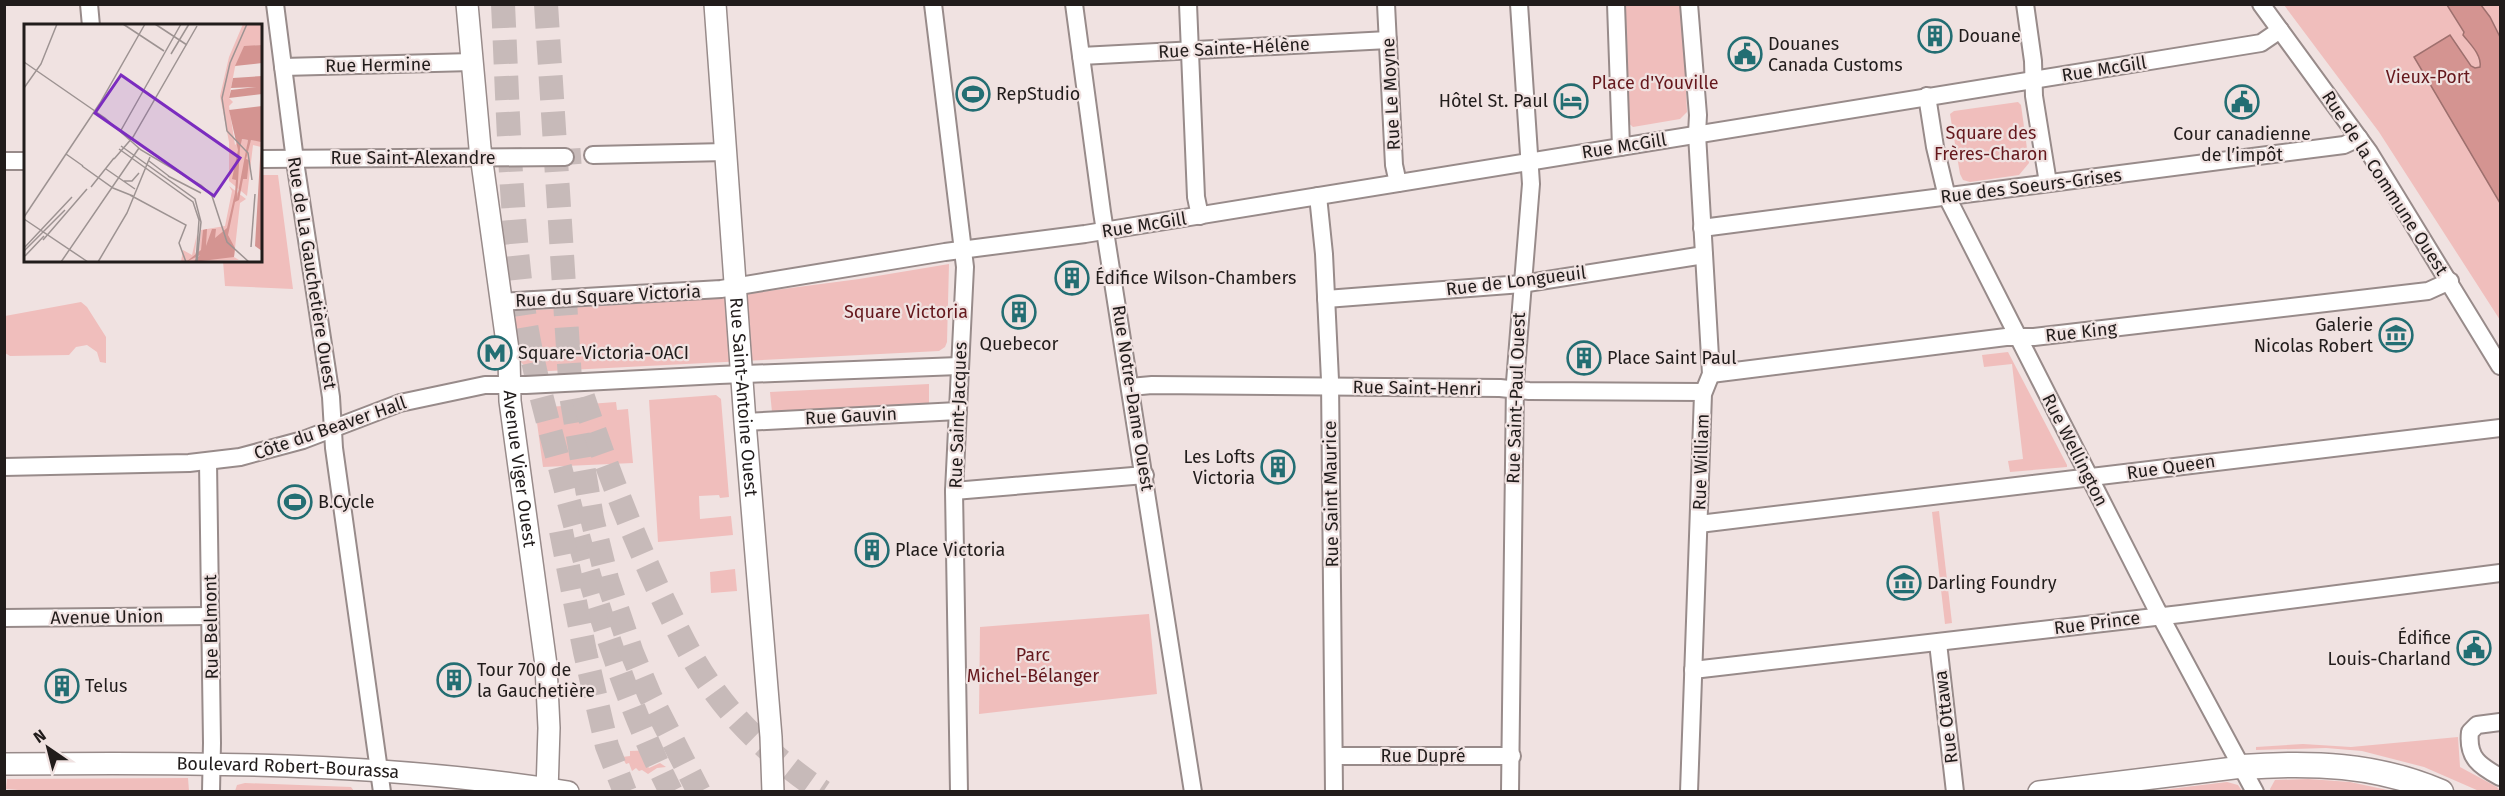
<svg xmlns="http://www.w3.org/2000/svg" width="2505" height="796" font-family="'Fira Sans',sans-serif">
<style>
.green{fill:#f0bebc}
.water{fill:#d49491;stroke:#9e706e;stroke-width:1.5}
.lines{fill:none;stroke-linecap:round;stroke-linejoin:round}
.minor-tunnel{stroke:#c7bab9;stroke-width:16;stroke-dasharray:16 8;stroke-linecap:butt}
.highway-tunnel{stroke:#c7bab9;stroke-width:24;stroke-dasharray:24 12;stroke-linecap:butt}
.minor-casing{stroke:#988b8a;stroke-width:20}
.major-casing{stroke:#988b8a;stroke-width:24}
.highway-casing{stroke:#988b8a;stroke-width:27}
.minor{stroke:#fff;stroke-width:16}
.major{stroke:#fff;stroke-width:21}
.highway{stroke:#fff;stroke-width:24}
.labels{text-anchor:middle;stroke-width:4.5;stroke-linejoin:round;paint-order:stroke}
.poi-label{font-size:18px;fill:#211c1b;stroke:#f0e2e1;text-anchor:start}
.street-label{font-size:18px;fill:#211c1b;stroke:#f0e2e1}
.park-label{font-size:18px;fill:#65181d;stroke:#f0e2e1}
.inset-road{fill:none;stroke:#9d9392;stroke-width:1.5}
.view{fill:#7b2cbf;fill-opacity:0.15;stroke:#7b2cbf;stroke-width:3}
.inset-edge{fill:none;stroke:#211c1b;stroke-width:3}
</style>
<rect width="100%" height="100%" fill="#f0e2e1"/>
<g class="green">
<polygon points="1621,5 1682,5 1687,112 1680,119 1633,127 1625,120"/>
<polygon points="2284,5 2500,5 2500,320 2379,132"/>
<polygon points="2018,102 2021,105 2029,163 2019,175 1970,182 1963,180 1960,174 1950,114 1954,111"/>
<polygon points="261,175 278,175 293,289 225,286 223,261 261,261"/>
<polygon points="949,264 947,342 945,347 939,351 530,372 520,361 515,320 517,314 522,311 708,299 859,279"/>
<polygon points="81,302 87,307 106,337 106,363 100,362 97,352 87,345 76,347 69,355 10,356 5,353 5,316"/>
<polygon points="2008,352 2067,465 2067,467 2010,472 2008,461 2023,459 2012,364 1984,367 1982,355"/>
<polygon points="929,384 929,404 772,412 770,392"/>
<polygon points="716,395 721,399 729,497 720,498 719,495 699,496 700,519 731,516 733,535 658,542 649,400"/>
<polygon points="616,402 617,410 628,409 633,463 543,467 535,408"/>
<polygon points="1939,511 1952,623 1945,624 1932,512"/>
<polygon points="735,569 737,591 711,593 710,572"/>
<polygon points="1149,614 1157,694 979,714 980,627"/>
<polygon points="2458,737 2460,767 2497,787 2500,791 2479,791 2424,767 2362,751 2326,748 2256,750 2256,747 2303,744 2351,747"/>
<polygon points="656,750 644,760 649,768 660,763 666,767 657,768 648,774 642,770 639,771 636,768 632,771 629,763 626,764 622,757 630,756 630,751"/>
<polygon points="188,778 189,791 44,792 6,789 7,779"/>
<polygon points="2308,779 2350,782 2392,791 2271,792 2270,789 2275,780"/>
<polygon points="2227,782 2238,785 2242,791 2153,791"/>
<polygon points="245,783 351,787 354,791 235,791 237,785"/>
</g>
<path class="water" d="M2447 5H2481L2490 17 2500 37V203L2414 57 2450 35 2471 66 2475 68 2480 67C2482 55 2470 44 2463 35L2464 32Z"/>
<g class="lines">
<polyline class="minor-tunnel" points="565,157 593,155"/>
<g class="highway-tunnel">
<path d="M503 4C508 107 510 210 524 312 532 367 548 421 562 475 590 584 620 691 671 792"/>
<polyline points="546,4 571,395 592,518 607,579 632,653 650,696 699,792"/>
<path d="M583 397C605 463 629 526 658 589 674 622 689 656 710 685 739 727 781 764 823 792"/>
<polyline points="561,531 585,652 607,746 625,792"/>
</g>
<g class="minor-casing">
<g id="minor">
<polyline points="89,4 91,26"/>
<polyline points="275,4 296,168 331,397 334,448 382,792"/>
<polyline points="933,4 965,267 954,491 959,792"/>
<polyline points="1074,4 1102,212 1193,792"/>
<polyline points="1188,4 1196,197 1200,216"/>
<polyline points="1386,4 1394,165 1398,183"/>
<polyline points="1616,4 1621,147"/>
<polyline points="2025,4 2033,61 2034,96 2048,183"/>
<polyline points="2261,4 2369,152 2500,366"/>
<polyline points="1081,56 1388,40"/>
<polyline points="283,67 472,62"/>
<polyline points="1927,96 1935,147 1947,197 2156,608 2255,792"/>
<polyline points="593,155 726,152"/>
<polyline points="261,159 565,157"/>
<polyline points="4,161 26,161"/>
<polyline points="1318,196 1324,254 1330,380 1334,792"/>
<polyline points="1702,228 2344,145 2359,138"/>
<polyline points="1326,299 1522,284 1704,255"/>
<polyline points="501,302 721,289 945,252 1085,234 2261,43 2280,30"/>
<polyline points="1711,374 2006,337 2034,337 2428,291 2450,281"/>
<polyline points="1130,387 1152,385 1500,388 1529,391 1703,392"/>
<polyline points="745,422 958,411"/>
<polyline points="208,462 212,743 211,792"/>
<polyline points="4,467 189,463 240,457 303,440 400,403 485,385 526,385 719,375 959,366"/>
<polyline points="954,491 1145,475"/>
<polyline points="1699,524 2500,428"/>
<polyline points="4,618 210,616"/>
<polyline points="1938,643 1955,792"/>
<polyline points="1693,670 2181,614 2500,573"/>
<path d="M2500 722 2477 725 2470 732C2467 758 2480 766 2500 777"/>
<polyline points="1334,756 1512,756"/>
<polyline points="1510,792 1515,382 1531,184 1519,4"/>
<polyline points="1689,792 1703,394 1711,374 1697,134 1698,115 1689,4"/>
</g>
</g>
<g class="major-casing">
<g id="major">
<path id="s1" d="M467 4 480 148 509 357 510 401 546 665 549 728 547 792"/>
<path id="s2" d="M715 4 745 422 771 737 773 792"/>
<path id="s3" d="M4 764C192 762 382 762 568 792"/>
<polyline points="2039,792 2242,767"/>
</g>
</g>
<g class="highway-casing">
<path id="highway" d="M2242 767C2311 762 2376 764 2441 792"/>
</g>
<use href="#minor" class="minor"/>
<use href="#major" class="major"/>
<use href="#highway" class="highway"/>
</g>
<defs>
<g id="building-ring" transform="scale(1.725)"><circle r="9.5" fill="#f0e2e1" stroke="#236e73" stroke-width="1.5"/><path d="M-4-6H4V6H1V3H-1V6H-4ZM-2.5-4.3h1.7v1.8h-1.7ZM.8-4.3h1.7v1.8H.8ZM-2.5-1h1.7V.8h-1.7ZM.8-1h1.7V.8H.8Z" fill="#236e73"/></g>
<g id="civic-ring" transform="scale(1.725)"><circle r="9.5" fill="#f0e2e1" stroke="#236e73" stroke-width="1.5"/><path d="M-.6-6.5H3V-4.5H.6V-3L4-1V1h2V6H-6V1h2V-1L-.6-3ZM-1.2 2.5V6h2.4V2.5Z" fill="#236e73"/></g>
<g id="stadium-ring" transform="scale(1.725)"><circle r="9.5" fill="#f0e2e1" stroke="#236e73" stroke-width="1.5"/><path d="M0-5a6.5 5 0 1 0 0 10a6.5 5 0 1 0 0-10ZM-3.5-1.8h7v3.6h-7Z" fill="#236e73"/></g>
<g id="hotel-ring" transform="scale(1.725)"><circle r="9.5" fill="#f0e2e1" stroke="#236e73" stroke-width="1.5"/><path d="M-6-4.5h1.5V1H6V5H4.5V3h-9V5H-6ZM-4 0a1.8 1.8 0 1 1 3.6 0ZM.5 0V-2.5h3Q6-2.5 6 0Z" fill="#236e73"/></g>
<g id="museum-ring" transform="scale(1.725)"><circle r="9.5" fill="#f0e2e1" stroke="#236e73" stroke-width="1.5"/><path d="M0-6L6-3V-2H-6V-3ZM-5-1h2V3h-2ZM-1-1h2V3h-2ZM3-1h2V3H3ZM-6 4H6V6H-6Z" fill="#236e73"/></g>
<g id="metro-ring" transform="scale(1.725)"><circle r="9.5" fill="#f0e2e1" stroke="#236e73" stroke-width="1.5"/><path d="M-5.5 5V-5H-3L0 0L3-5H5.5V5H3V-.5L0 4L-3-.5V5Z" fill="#236e73"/></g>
</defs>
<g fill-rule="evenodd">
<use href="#building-ring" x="1935" y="36"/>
<use href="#civic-ring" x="1745" y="54"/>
<use href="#stadium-ring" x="973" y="94"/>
<use href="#hotel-ring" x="1571" y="101"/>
<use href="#civic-ring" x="2242" y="102"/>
<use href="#building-ring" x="1072" y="278"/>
<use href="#building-ring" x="1019" y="312"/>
<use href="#museum-ring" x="2396" y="335"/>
<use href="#metro-ring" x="495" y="353"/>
<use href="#building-ring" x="1584" y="358"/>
<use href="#building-ring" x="1278" y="467"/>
<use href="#stadium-ring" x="295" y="502"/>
<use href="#building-ring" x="872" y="550"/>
<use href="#museum-ring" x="1904" y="583"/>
<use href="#civic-ring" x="2474" y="648"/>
<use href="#building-ring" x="454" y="680"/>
<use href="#building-ring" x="62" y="686"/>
</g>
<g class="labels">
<g class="poi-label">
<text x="1958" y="42">Douane</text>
<text x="1768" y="50">Douanes<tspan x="1768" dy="21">Canada Customs</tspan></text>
<text x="996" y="100">RepStudio</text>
<text x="1548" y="107" text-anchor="end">Hôtel St. Paul</text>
<text x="2242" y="140" text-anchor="middle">Cour canadienne<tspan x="2242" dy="21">de l′impôt</tspan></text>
<text x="1095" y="284">Édifice Wilson-Chambers</text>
<text x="2373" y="331" text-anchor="end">Galerie<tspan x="2373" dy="21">Nicolas Robert</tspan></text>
<text x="1019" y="350" text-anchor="middle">Quebecor</text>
<text x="518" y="359">Square-Victoria-OACI</text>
<text x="1607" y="364">Place Saint Paul</text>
<text x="1255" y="463" text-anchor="end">Les Lofts<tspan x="1255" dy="21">Victoria</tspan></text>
<text x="318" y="508">B.Cycle</text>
<text x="895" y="556">Place Victoria</text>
<text x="1927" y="589">Darling Foundry</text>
<text x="2451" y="644" text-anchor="end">Édifice<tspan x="2451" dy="21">Louis-Charland</tspan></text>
<text x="477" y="676">Tour 700 de<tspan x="477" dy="21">la Gauchetière</tspan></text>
<text x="85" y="692">Telus</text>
</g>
<g class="street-label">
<text transform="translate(1234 48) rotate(-3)" y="6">Rue Sainte-Hélène</text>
<text transform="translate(378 65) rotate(-1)" y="6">Rue Hermine</text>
<text transform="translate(2104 69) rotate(-9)" y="6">Rue McGill</text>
<text transform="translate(1391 94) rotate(-93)" y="6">Rue Le Moyne</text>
<text transform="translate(1624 146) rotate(-9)" y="6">Rue McGill</text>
<text x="413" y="164">Rue Saint-Alexandre</text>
<text transform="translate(2385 183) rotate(57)" y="6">Rue de la Commune Ouest</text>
<text transform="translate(2031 186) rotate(-7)" y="6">Rue des Soeurs-Grises</text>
<text transform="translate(1144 225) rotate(-9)" y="6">Rue McGill</text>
<text transform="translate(312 273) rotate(81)" y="6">Rue de La Gauchetière Ouest</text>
<text transform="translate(1516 281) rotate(-7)" y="6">Rue de Longueuil</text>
<text transform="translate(608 296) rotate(-3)" y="6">Rue du Square Victoria</text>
<text transform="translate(2081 332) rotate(-6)" y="6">Rue King</text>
<text transform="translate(1417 388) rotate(1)" y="6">Rue Saint-Henri</text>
<text dy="6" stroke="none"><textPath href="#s2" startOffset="394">Rue Saint-Antoine Ouest</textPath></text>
<text transform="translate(1133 398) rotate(81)" y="6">Rue Notre-Dame Ouest</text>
<text transform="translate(1516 398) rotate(-88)" y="6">Rue Saint-Paul Ouest</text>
<text transform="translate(958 415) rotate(-88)" y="6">Rue Saint-Jacques</text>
<text transform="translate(851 416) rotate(-3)" y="6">Rue Gauvin</text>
<text transform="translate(330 428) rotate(-19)" y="6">Côte du Beaver Hall</text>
<text transform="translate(2075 450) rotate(63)" y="6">Rue Wellington</text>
<text transform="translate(1701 462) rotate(-88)" y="6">Rue William</text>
<text transform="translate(2171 467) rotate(-8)" y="6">Rue Queen</text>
<text dy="6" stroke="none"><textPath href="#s1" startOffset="468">Avenue Viger Ouest</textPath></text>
<text transform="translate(1331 494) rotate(-91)" y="6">Rue Saint Maurice</text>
<text transform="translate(107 617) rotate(-1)" y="6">Avenue Union</text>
<text transform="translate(2097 623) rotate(-7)" y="6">Rue Prince</text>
<text transform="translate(211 627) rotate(-91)" y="6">Rue Belmont</text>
<text transform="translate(1946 717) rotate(-97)" y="6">Rue Ottawa</text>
<text x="1423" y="762">Rue Dupré</text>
<text dy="6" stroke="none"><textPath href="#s3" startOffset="284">Boulevard Robert-Bourassa</textPath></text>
</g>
<g class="park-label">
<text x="2428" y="83">Vieux-Port</text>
<text x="1655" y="89">Place d'Youville</text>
<text x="1991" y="139">Square des<tspan x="1991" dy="21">Frères-Charon</tspan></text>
<text x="906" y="318">Square Victoria</text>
<text x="1033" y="661">Parc<tspan x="1033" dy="21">Michel-Bélanger</tspan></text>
</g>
</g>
<g transform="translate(24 24)">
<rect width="238" height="238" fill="#f0e2e1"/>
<path d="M219 0H238V21L220 23 211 43 205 74 209 78 205 82 211 121 218 115 224 116 223 123 227 116 237 117V123L229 121 223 172 205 157V118L196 72 205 33ZM205 162 222 175 216 179 210 233 215 236 157 238 159 226 168 231 173 210 171 229 175 226 177 206 201 202 208 167Z" fill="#f0bebc"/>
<path d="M238 21V39L211 42 220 22ZM238 52V70L205 74 207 66 232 63 207 64 209 54ZM238 82V227L231 222 237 118 227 116 222 135 225 136 223 155H219L215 176 211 178 204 211 211 224 210 233 169 238 176 231 162 238 177 226 179 206 183 205 182 222 188 205H192L191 214 203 204 211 169 212 156 208 155 214 126 205 86ZM218 115 224 116 213 174 216 124Z" fill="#d49491" fill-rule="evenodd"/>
<path class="inset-road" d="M99 0 140 27M131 0 163 21M223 0 206 39 198 74 203 107 224 129 228 156M147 30 165 0M0 38 81 94 117 126 178 162M0 64 17 40 33 0M96 108 157 0M97 122 171 175 177 198 173 238M95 125 169 178 175 196 172 238M42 130 59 142M90 135 109 113 173 2M125 137 146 153M58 142 89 164 109 172M82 145 111 165M144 152 177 169M100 157H108L115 149M178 162 188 172 203 218 225 238M67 163 90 134M106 171 162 201 155 219 162 238M0 193 76 79 121 0M0 195 64 238M19 216 63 165M227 223 231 170M0 224 48 173M0 227 41 186M1 232 20 212M37 238 115 124M74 238 103 189 126 133"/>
<path class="view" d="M97 51 216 134 190 172 71 89Z"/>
<rect width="238" height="238" class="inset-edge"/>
</g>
<rect width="2505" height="796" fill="none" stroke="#211c1b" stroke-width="12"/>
<g transform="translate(48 748) rotate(325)" stroke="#f0e2e1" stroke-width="4.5" paint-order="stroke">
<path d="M0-4.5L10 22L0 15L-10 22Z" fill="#211c1b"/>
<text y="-9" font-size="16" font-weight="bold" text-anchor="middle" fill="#211c1b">N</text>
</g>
</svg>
